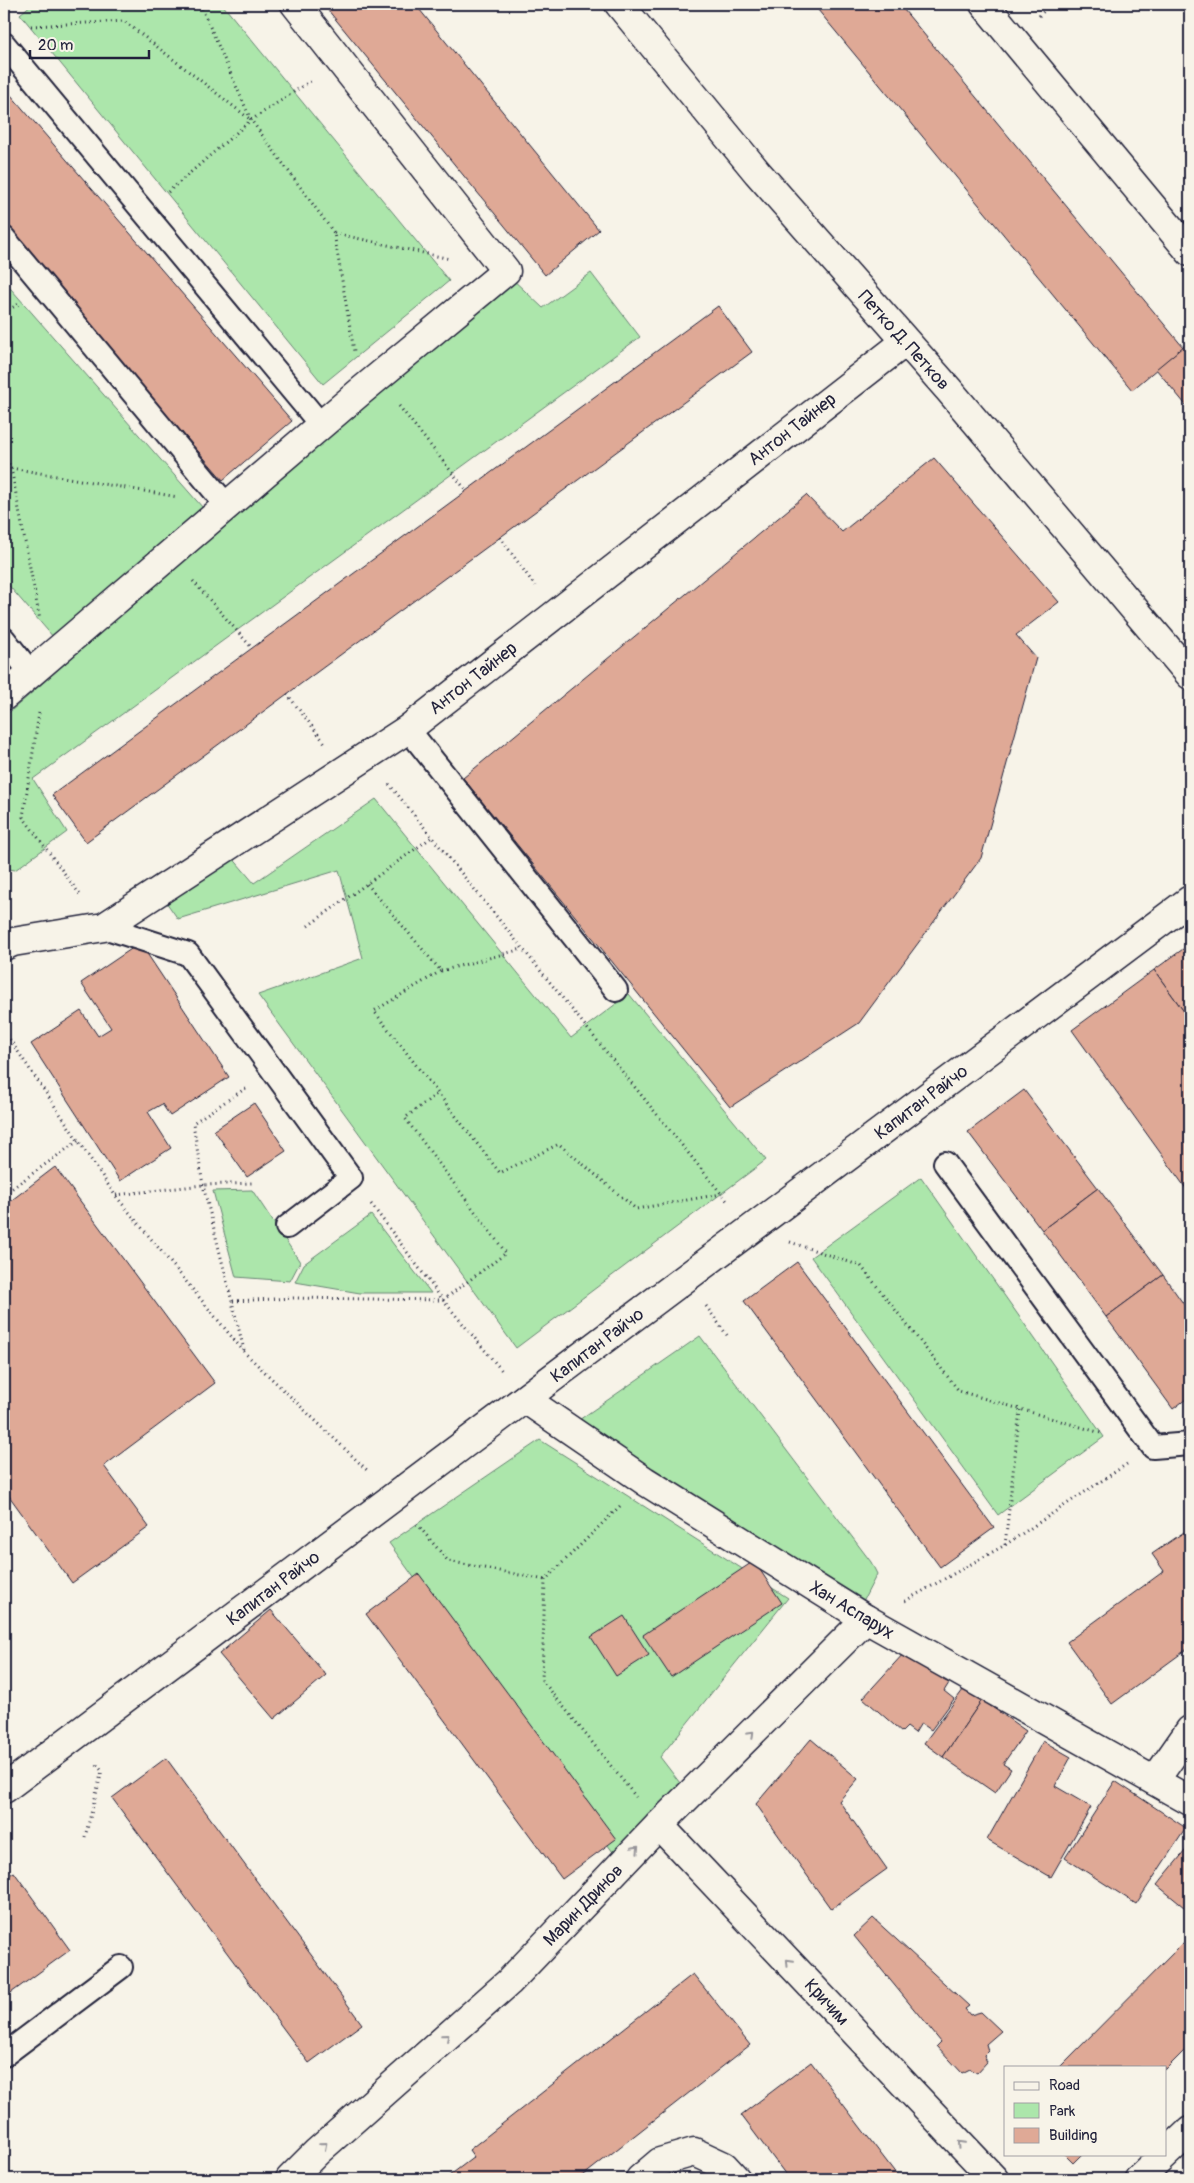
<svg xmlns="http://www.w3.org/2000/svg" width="1194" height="2183" font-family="Pangolin,sans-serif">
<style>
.green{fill:#ace6ab;stroke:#678473}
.building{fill:#dfa996;stroke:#22223b}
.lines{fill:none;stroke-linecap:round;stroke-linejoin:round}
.lane-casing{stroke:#22223b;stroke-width:26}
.street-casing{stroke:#22223b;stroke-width:31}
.secondary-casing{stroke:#22223b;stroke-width:31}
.path{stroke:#22223b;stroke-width:3;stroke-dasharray:1 4;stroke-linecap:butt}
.lane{stroke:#f7f3e8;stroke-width:22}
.street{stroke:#f7f3e8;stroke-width:28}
.secondary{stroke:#f7f3e8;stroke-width:28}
.oneway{stroke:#97959a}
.labels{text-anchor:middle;stroke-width:4;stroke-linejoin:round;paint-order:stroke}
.street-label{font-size:18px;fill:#22223b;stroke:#f7f3e8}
</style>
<rect width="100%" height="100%" fill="#f7f3e8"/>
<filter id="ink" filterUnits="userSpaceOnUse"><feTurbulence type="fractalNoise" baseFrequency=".02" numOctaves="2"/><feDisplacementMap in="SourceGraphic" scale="10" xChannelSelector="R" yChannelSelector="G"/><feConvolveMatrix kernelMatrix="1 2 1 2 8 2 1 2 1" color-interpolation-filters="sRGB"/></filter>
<g filter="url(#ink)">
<g class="green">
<polygon points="32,4 222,4 449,281 323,384 20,14"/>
<polygon points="591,273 640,337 33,779 67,832 15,870 4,868 4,717 509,276 543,308"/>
<polygon points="4,281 203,508 54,638 4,580"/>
<polygon points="376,799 571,1038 629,994 766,1160 516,1348 258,995 363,958 339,870 178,919 164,899 231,856 254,883"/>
<polygon points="921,1177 1104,1437 998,1515 811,1257"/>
<polygon points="252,1190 300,1262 290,1281 236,1277 213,1191"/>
<polygon points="371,1215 431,1293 360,1293 295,1282 304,1264"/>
<polygon points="700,1336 871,1562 877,1574 861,1605 576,1422"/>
<polygon points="540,1440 788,1598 660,1757 683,1787 618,1859 389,1543"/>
</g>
<g class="building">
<polygon points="323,4 415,4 599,230 545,275"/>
<polygon points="813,4 899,4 1183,347 1132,390"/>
<polygon points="4,87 292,421 223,480 4,226"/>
<polygon points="718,306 752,352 86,842 52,795"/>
<polygon points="1190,341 1190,410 1156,369"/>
<polygon points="934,458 1059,602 1016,635 1036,658 981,858 859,1023 730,1107 463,778 806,495 842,532"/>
<polygon points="140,943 229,1077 170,1116 162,1104 148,1112 171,1148 120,1181 31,1044 81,1011 98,1036 111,1028 81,983"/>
<polygon points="1190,944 1190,1020 1154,970"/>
<polygon points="1154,970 1190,1020 1190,1194 1072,1030"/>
<polygon points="1024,1090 1098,1188 1042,1230 968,1132"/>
<polygon points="254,1103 286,1151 247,1177 214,1130"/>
<polygon points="55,1167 215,1383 104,1466 149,1527 72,1583 4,1489 4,1206"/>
<polygon points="1098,1188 1163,1275 1106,1317 1042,1230"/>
<polygon points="797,1262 994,1528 940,1567 744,1301"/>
<polygon points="1163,1275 1190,1313 1190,1396 1173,1409 1106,1317"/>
<polygon points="1190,1528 1190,1647 1112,1704 1067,1642 1164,1571 1152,1554"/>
<polygon points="754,1561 782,1603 671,1677 643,1635"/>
<polygon points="419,1574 616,1839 562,1879 366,1614"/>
<polygon points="271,1610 326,1675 274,1719 219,1654"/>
<polygon points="624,1616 649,1655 616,1676 591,1637"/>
<polygon points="904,1653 944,1678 943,1680 949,1683 944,1691 954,1699 931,1730 921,1723 915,1733 907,1727 902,1732 863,1698"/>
<polygon points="963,1690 982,1700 943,1757 924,1743"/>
<polygon points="982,1700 1026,1731 1003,1764 1011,1769 995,1793 943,1757"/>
<polygon points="811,1739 858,1779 839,1801 887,1869 831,1909 756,1804"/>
<polygon points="1043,1741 1071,1757 1055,1786 1091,1807 1051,1877 987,1840"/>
<polygon points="166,1758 362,2024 309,2063 112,1798"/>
<polygon points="1115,1781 1186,1828 1136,1904 1065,1858"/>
<polygon points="1190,1845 1190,1912 1157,1885"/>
<polygon points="14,1872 70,1950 4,1998 4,1879"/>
<polygon points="873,1918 969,2006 965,2009 970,2015 981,2012 1001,2031 986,2044 988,2051 984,2055 987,2062 977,2073 970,2069 962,2073 937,2046 941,2042 854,1936"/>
<polygon points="1185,1941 1190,1946 1190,2045 1165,2070 1165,2067 1060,2067"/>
<polygon points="693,1974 750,2045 579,2179 445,2179 474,2157 469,2150"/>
<polygon points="811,2062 858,2124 900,2179 789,2179 741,2115"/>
<polygon points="1064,2154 1082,2154 1073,2163"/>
</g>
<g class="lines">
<g class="lane-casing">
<g id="lane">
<polyline points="4,44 321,425"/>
<polyline points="4,238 227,506"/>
<polyline points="4,639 31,673"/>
<polyline points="408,729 616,990"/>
<polyline points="104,927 188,954 351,1178 287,1227"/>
<polyline points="945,1163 1153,1447 1190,1444"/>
<polyline points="4,2055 121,1967"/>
</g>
</g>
<g class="street-casing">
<g id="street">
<polyline points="984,4 1190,252"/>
<polyline points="4,696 361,391 506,271 295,4"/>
<polyline points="4,946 13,942 104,927 408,729 905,342"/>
<polyline points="525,1399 645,1481 866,1619 1190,1801"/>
<polyline points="1155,1780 1190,1730"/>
<polyline points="659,1825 994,2179"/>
<polyline points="290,2179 317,2152 509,1982 659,1825 866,1619"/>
<polyline points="640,2179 660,2162 694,2152 724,2166 736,2179"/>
<polyline points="1139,2179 1190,2131"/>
</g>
</g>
<g class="secondary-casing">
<g id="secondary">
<polyline points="619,4 757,172 949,390 1190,675"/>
<polyline points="4,1789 1190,900"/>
</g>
</g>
<g class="path">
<polyline points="200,4 251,120 334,233 354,351"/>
<polyline points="1039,16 1051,4"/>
<polyline points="31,26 124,21 251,120"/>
<polyline points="168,192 251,120 312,80"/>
<polyline points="334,233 450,259"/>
<polyline points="4,312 19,304"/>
<polyline points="399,406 466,490"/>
<polyline points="4,455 11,468 40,620"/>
<polyline points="11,468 178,497"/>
<polyline points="500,537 535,586"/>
<polyline points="193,581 252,648"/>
<polyline points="287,694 325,743"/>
<polyline points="39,713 23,817 81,896"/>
<polyline points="389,784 728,1202"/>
<polyline points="367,884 441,971 374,1011 500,1173 559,1144 636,1209 721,1194"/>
<polyline points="308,926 432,837"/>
<polyline points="441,971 522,949"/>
<polyline points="4,1031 115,1195 245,1353 369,1472"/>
<polyline points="4,1194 78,1141"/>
<polyline points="116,1195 203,1185 253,1183"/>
<polyline points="371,1204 443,1300 503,1372"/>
<polyline points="790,1242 861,1266 959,1391 1101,1433"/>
<polyline points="233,1301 293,1298 443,1300 506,1253 405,1118 438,1093"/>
<polyline points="706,1306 729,1338"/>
<polyline points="244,1350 203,1185 193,1123 246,1088"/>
<polyline points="620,1506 545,1580 542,1680 636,1797"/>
<polyline points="417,1524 448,1561 545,1580"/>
<polyline points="1005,1545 1020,1410"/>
<polyline points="905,1601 1005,1545 1127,1464"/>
<polyline points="85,1837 102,1771 96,1764"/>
</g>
<use href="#lane" class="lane"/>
<use href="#street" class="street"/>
<use href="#secondary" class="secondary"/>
</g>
<defs><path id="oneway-chevron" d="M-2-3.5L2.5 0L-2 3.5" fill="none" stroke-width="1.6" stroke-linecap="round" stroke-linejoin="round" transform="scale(1.25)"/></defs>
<g class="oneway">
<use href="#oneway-chevron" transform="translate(751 1734) rotate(-45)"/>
<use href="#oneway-chevron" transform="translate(636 1849) rotate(-46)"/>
<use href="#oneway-chevron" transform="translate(789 1962) rotate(-133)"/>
<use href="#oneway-chevron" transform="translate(446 2037) rotate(-41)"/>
<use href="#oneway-chevron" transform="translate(961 2144) rotate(-133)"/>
<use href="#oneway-chevron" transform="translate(324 2145) rotate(-41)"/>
</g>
</g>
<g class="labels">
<g class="street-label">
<text transform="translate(904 340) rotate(48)" y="6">Петко Д. Петков</text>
<text transform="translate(792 429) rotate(-38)" y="6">Антон Тайнер</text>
<text transform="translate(473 678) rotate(-38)" y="6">Антон Тайнер</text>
<text transform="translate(921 1102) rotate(-37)" y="6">Капитан Райчо</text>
<text transform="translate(597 1345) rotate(-37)" y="6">Капитан Райчо</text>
<text transform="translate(273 1588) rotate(-37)" y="6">Капитан Райчо</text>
<text transform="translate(852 1610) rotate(31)" y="6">Хан Аспарух</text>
<text transform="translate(583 1905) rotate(-46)" y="6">Марин Дринов</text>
<text transform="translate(827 2002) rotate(47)" y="6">Кричим</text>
</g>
</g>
<rect width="1194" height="2183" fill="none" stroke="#f7f3e8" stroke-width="20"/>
<rect x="10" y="10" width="1174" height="2163" fill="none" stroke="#22223b" stroke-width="2" filter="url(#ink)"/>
<rect x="1004" y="2066" width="162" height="90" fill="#f7f3e8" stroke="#a29fa3"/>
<rect x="1014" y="2082" width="25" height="8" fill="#f7f3e8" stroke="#a29fa3"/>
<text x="1049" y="2090" font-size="15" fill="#22223b">Road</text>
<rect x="1014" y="2103" width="25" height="15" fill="#ace6ab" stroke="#a29fa3"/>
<text x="1049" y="2116" font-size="15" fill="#22223b">Park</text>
<rect x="1014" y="2128" width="25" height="15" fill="#dfa996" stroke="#a29fa3"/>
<text x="1049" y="2140" font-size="15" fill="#22223b">Building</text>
<path d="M30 50v8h119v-8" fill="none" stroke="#22223b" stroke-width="2.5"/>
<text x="38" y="50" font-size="15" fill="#22223b" stroke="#f7f3e8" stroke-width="4" paint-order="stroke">20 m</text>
</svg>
